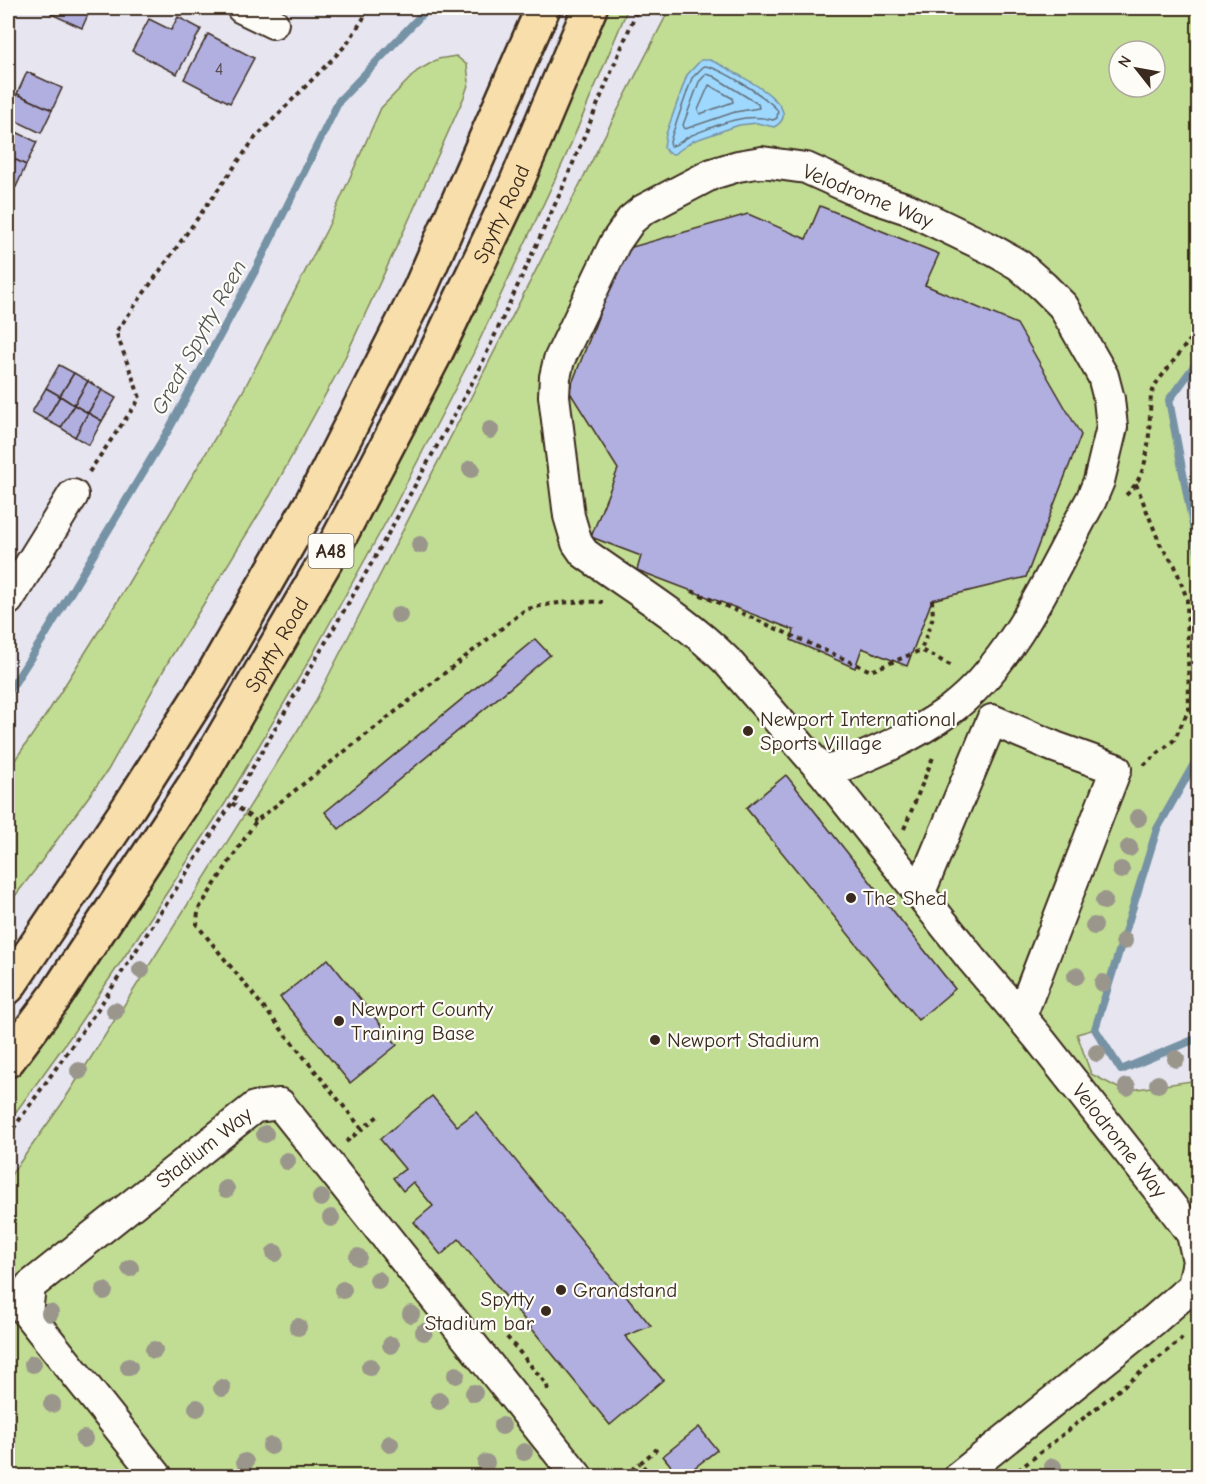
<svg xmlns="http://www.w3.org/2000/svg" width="1206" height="1484" font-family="'Comic Neue',sans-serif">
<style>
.green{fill:#c1dc93;stroke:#7e8358;stroke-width:1.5;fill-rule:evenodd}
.water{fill:#9ed8ff;stroke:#7692a5;stroke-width:1.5}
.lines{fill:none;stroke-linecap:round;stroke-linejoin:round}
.shore{stroke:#637078;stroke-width:1.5}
.stream{stroke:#7692a5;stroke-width:8}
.building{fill:#b0afe0;stroke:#3b2a1e;stroke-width:1.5}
.minor-casing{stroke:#3b2a1e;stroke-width:34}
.major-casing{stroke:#3b2a1e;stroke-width:38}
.path{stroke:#3b2a1e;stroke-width:4;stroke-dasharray:4.5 4.5;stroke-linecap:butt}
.minor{stroke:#fdfcf7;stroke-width:30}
.major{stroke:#f8deab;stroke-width:33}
.tree{fill:#9a968c}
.poi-dot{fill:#3b2a1e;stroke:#fdfcf7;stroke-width:2}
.labels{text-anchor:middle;stroke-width:4.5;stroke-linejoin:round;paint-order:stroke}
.number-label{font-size:18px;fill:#584b4e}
.shield{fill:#fdfcf7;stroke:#75695f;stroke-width:1.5}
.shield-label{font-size:20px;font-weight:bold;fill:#3b2a1e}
.street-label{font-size:21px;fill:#3b2a1e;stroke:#fdfcf7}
.poi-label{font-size:21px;fill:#3b2a1e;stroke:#fdfcf7;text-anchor:start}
.water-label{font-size:22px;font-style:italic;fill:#545656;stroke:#fdfcf7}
</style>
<rect width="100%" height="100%" fill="#e6e5f0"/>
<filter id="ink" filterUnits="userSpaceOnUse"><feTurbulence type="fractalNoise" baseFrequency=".0167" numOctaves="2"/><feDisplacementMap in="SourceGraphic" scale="12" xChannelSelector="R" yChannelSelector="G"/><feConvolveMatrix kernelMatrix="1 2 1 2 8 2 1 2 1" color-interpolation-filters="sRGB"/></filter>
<g filter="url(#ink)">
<g class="green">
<polygon points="608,8 628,8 565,158 473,354 392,511 310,659 226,802 151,917 73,1033 8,1123 8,1085 62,1008 545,151"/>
<path d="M670 8H1198V362L1169 400 1198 552V757L1157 829 1095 1029 1077 1034 1091 1074 1124 1091 1198 1080V1476H8V1179L61 1105 313 706ZM1119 51H1155V87H1119Z"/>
<polygon points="456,56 467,65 469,82 464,97 407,224 342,364 270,496 171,657 108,770 35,870 8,905 8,770 48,712 112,610 242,393 327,229 381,108 417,71 438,59"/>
</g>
<path class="water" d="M701 60H710L719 64C735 73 809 108 774 127L757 123 739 125 693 141 674 154 668 153 664 148 666 134 687 75Z"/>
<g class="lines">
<g class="shore">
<path d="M704 66C718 66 770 99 778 111L777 118 773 120C745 112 717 125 692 135 684 138 679 145 671 146L670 142 672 135 692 78Z"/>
<polygon points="706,74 713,76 758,104 759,108 735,112 685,129 683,125 699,82"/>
<polygon points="709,85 732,98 733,102 700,114 698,110"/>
</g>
<g class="stream">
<polyline points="1198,361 1169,400 1198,552"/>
<polyline points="8,693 47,632 169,429 256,269 339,101 428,8"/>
<polyline points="1198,757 1157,829 1095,1029 1121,1070 1198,1038"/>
</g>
</g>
<g class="building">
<polygon points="54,8 91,8 82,28 51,14"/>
<polygon points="178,17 201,29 177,74 132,51 149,19 171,30"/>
<polygon points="208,34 254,58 230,103 184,79"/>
<polygon points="27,72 62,88 52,110 17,94"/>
<polygon points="17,94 52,110 41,133 8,117"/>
<polygon points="8,128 37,142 26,165 8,156"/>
<polygon points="8,156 26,165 16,187 8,183"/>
<polygon points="820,206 939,254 925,285 1017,324 1081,435 1026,577 932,600 907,666 862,648 855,668 791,640 794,630 637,570 641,556 591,537 618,469 569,391 625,249 748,214 806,239"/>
<polygon points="59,365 74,373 60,396 46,388"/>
<polygon points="74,373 88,381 74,405 60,396"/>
<polygon points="88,381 102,390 88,413 74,405"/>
<polygon points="46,388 60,396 46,420 32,412"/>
<polygon points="102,390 116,398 102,421 88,413"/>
<polygon points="60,396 74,405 61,428 46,420"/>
<polygon points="74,405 88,413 75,437 61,428"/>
<polygon points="88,413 102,421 89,445 75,437"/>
<polygon points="535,639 550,655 339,829 325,812"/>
<polygon points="786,775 955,989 918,1020 746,808"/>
<polygon points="328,959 397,1045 350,1083 280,997"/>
<polygon points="432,1096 457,1126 476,1112 651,1326 625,1336 663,1380 610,1425 459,1239 441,1255 414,1222 433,1206 413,1182 403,1191 393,1178 405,1169 380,1139"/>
<polygon points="699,1427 717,1450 684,1476 679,1476 663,1456"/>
</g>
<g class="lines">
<g class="minor-casing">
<g id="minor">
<polyline points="242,8 273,23"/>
<polyline points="8,600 73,495"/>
<path id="s1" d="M824 773C868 756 912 738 950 710 1014 662 1053 569 1091 500L1099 481 1112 427 1109 399 1103 376 1063 306 1044 287 1019 265 989 248 908 209 866 195 806 168 762 162 738 166 712 174 643 210 631 220 615 243 559 360 555 377 554 396 569 516 577 543 584 553C632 588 684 618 727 661L824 773 970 957 1037 1036 1172 1207 1192 1234 1198 1261 1193 1286 1154 1320 960 1476"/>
<polyline points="920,892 992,720 1055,747 1116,769 1021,1016"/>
<path id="s2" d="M157 1476 27 1313 30 1286 255 1107 280 1104 577 1476"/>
</g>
</g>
<g class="major-casing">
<g id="major">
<polyline points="8,987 129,807 210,680 312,502 420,289 543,8"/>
<path id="s3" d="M8 1060 55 997 203 772 340 536 436 352 516 184 590 8"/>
</g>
</g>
<g class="path">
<polyline points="89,472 140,398 116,332 255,138 347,44 370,8"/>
<polyline points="1136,484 1160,544 1175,566 1187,599 1189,709 1174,740 1144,765"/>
<path d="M1126 495C1153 471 1148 429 1151 396L1155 385 1198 329"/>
<polyline points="692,591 871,671 921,650"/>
<polyline points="932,600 933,617 921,650 954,667"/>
<polyline points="232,803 256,821"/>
<polyline points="904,829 934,755"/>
<path d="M362 1129 197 925 198 910 256 821 525 610C551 602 576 601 603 602"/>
<polyline points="8,1136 100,1006 232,803 374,559 477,374 563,187 638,8"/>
<polyline points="346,1142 378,1116"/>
<polyline points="507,1337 547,1385 548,1390"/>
<polyline points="625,1476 640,1463"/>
<polyline points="652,1476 640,1463 657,1449"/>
<polyline points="1011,1476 1180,1341 1184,1335"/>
</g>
<use href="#minor" class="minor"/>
<use href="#major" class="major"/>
</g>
<g class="tree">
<circle cx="490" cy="430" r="9"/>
<circle cx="471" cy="469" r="9"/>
<circle cx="420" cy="545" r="9"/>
<circle cx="399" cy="615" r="9"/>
<circle cx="1138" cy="818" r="9"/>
<circle cx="1129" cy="848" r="9"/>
<circle cx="1121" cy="870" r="9"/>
<circle cx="1104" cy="901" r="9"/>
<circle cx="1094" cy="926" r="9"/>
<circle cx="1124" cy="941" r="9"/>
<circle cx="141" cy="970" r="9"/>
<circle cx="1076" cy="976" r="9"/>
<circle cx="1103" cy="983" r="9"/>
<circle cx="115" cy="1011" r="9"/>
<circle cx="1097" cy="1053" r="9"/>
<circle cx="1176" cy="1059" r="9"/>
<circle cx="79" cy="1071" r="9"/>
<circle cx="1158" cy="1084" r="9"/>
<circle cx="1127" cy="1087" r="9"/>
<circle cx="265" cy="1134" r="9"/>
<circle cx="287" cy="1161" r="9"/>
<circle cx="226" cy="1189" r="9"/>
<circle cx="321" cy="1198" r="9"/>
<circle cx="331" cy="1218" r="9"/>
<circle cx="275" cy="1253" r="9"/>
<circle cx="358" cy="1257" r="9"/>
<circle cx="130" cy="1268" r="9"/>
<circle cx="378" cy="1280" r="9"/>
<circle cx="343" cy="1290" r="9"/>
<circle cx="104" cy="1291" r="9"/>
<circle cx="50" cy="1313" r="9"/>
<circle cx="411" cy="1314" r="9"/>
<circle cx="298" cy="1327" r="9"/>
<circle cx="424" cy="1332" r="9"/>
<circle cx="391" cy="1345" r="9"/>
<circle cx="154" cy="1350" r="9"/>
<circle cx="33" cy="1364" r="9"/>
<circle cx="129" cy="1367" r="9"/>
<circle cx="370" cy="1367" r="9"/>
<circle cx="456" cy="1375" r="9"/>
<circle cx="222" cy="1388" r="9"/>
<circle cx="474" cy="1393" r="9"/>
<circle cx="439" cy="1401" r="9"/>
<circle cx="52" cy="1404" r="9"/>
<circle cx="197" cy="1408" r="9"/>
<circle cx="502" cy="1426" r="9"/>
<circle cx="84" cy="1439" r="9"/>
<circle cx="390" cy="1444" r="9"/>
<circle cx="271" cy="1446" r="9"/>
<circle cx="524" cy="1452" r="9"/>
<circle cx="245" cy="1462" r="9"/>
<circle cx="486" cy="1463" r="9"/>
<circle cx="1053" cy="1467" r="9"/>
</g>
</g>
<g class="poi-dot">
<circle cx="748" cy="731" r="6"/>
<circle cx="851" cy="898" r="6"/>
<circle cx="339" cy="1021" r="6"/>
<circle cx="655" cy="1040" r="6"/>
<circle cx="561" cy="1290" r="6"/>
<circle cx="546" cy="1311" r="6"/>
</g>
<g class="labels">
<g class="number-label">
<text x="219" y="75">4</text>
</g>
<rect class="shield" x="308.5" y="534" width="45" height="34" rx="4.5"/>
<g class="shield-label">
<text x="331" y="558">A48</text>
</g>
<g class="street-label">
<text transform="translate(868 196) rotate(22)" y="7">Velodrome Way</text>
<text dy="7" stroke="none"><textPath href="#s3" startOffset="981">Spytty Road</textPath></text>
<text dy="7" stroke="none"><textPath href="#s3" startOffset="495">Spytty Road</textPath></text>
<text dy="7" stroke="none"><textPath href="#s1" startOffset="2244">Velodrome Way</textPath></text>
<text dy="7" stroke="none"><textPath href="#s2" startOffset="458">Stadium Way</textPath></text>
</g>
<g class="poi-label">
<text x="760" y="726">Newport International<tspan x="760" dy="24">Sports Village</tspan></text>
<text x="863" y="905">The Shed</text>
<text x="351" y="1016">Newport County<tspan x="351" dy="24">Training Base</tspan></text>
<text x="667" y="1047">Newport Stadium</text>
<text x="573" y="1297">Grandstand</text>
<text x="534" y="1306" text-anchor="end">Spytty<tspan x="534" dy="24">Stadium bar</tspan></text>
</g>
<g class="water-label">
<text transform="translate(198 337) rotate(-61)" y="8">Great Spytty Reen</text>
</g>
</g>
<rect width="1206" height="1484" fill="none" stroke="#fdfcf7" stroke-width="30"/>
<rect x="15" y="15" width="1176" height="1454" fill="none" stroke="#3b2a1e" stroke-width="2" filter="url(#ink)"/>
<g transform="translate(1137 69) rotate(301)"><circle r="28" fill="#fdfcf7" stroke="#afa8a0" stroke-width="1.5"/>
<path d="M0-4.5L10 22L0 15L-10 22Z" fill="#3b2a1e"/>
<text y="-9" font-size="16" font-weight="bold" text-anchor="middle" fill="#3b2a1e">N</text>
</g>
</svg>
